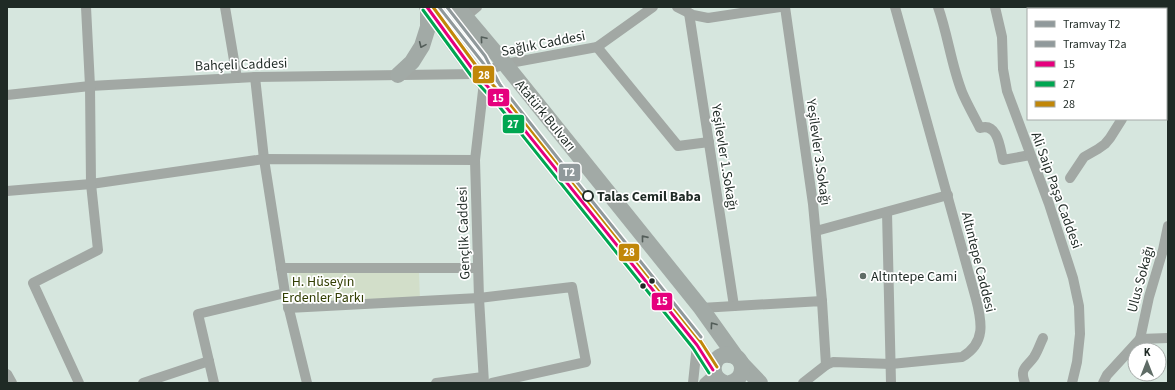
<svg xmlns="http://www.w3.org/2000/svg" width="1175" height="390" font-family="'Source Sans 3',sans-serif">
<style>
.green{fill:#d2dec9}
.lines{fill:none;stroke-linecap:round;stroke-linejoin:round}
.minor{stroke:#a2a8a4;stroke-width:10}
.primary{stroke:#a2aaa6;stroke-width:16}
.bus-1-casing{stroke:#fff;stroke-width:6}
.bus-2-casing{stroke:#fff;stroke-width:6}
.bus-3-casing{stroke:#fff;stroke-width:6}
.bus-1{stroke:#e5007d;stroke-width:3}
.bus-2{stroke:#00a651;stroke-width:3}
.bus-3{stroke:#c18709;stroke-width:3}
.tram-1-casing{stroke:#fff;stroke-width:6}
.tram-2-casing{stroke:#fff;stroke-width:6}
.tram-1{stroke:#90999b;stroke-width:3}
.tram-2{stroke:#90999b;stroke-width:3}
.oneway{stroke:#535d59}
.stop-dot{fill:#fff;stroke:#1f2a25;stroke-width:2}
.poi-dot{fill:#5f6c66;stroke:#fff;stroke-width:1.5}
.bus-dot{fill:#1f2a25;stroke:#fff;stroke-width:1.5}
.labels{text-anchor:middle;stroke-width:3.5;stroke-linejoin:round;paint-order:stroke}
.street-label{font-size:14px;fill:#1f2a25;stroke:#fff}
.stop-label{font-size:14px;font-weight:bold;fill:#1f2a25;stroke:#fff;text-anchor:start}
.poi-label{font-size:14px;fill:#1f2a25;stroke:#fff;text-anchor:start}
.park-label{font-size:14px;fill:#323e03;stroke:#fff}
.line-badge{stroke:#fff;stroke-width:1.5}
.badge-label{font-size:11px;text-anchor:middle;font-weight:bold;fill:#fff}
</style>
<rect width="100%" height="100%" fill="#d6e6de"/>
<polygon class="green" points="419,272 420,301 291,308 289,273"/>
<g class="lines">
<g class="minor">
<polyline points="225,7 237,78"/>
<polyline points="677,7 693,15 708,18 780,7"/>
<polyline points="785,7 813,204 822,301"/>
<path d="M938 7C948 35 951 64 962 92 967 104 974 116 980 128 998 122 1000 148 1003 160L1030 155"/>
<polyline points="995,7 1002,37 1003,69 1007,91 1049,204 1073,278 1079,306 1080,334 1077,362 1072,383"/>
<polyline points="689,13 734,306"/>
<polyline points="465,17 477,7"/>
<polyline points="597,47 678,146 709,142"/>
<polyline points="255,77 264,159 285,293 307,383"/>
<polyline points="484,82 475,160 479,298 484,383"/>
<polyline points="1166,84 1168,82"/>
<polyline points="7,95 90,86 255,77 476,74 505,64 597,47 653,7"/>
<polyline points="1070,178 1084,157 1098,149 1105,144 1110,138 1122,119"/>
<polyline points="7,191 91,184 264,159 475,160"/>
<polyline points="887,212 891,383"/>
<polyline points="816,231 948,195"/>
<polyline points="281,268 478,268"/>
<polyline points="288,308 479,298 572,287 586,362 492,383"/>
<polyline points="701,308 822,301 826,365"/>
<polyline points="1140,339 1149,297 1163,250 1168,226"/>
<polyline points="7,374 12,383"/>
<polyline points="79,383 33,283 98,250 91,184 90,86 86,7"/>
<polyline points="143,383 209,361"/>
<polyline points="214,383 198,314 285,293"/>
<polyline points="436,383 483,377"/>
<polyline points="693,383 697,345"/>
<polyline points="704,383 714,374"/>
<path d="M803 383 826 365 833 362 891 364 962 357C986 343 982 322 976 299L895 7"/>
<path d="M1025 383C1019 368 1027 367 1034 357 1038 351 1040 344 1043 338"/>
<polyline points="1103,383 1107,375 1140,339 1168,338"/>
</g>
<g class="primary">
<polyline points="427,7 476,74 502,102 697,345 713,370"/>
<polyline points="457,7 505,64 701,308 736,357"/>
<polyline points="398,75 412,62 422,46 428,27 428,8"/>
<polyline points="741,363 760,383"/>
<path d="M725 383C707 377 712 352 730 355 746 357 746 379 730 383"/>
</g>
<g class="bus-1-casing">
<polyline id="bus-1" points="427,7 476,74 502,102 697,345 713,370"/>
</g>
<g class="bus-2-casing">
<polyline id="bus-2" points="423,10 472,77 498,105 693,348 709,373"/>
</g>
<g class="bus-3-casing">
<polyline id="bus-3" points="433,7 480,71 506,99 701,342 717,367"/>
</g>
<use href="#bus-1" class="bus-1"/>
<use href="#bus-2" class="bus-2"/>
<use href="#bus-3" class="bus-3"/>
<g class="tram-1-casing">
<polyline id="tram-1" points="439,7 560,161 701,337"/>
</g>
<g class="tram-2-casing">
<polyline id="tram-2" points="447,7 485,56 500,85"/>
</g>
<use href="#tram-1" class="tram-1"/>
<use href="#tram-2" class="tram-2"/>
</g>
<defs><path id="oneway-chevron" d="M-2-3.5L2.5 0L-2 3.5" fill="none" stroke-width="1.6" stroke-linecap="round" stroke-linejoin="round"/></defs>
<g class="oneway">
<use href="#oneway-chevron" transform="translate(483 39) rotate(-130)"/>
<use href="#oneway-chevron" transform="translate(422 45) rotate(114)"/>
<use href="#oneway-chevron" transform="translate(644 238) rotate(-129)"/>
<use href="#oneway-chevron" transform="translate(713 325) rotate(-126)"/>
</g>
<circle class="stop-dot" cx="588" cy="196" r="5"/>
<circle class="poi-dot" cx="863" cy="276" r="4"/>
<g class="bus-dot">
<circle cx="652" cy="281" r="3.5"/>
<circle cx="643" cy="286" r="3.5"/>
</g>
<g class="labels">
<g class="street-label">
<text transform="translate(543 43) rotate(-11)" y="5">Sağlık Caddesi</text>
<text transform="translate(241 64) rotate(-2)" y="5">Bahçeli Caddesi</text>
<text transform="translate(546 115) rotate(51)" y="5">Atatürk Bulvarı</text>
<text transform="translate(819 152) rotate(82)" y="5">Yeşilevler 3.Sokağı</text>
<text transform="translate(725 157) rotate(81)" y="5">Yeşilevler 1.Sokağı</text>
<text transform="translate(1057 190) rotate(70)" y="5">Ali Saip Paşa Caddesi</text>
<text transform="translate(463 233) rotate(-92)" y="5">Gençlik Caddesi</text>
<text transform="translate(979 262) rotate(76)" y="5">Altıntepe Caddesi</text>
<text transform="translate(1140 279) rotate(-75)" y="5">Ulus Sokağı</text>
</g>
<g class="stop-label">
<text x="597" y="201">Talas Cemil Baba</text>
</g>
<g class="poi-label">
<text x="871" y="281">Altıntepe Cami</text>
</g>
<g class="park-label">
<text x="323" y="286">H. Hüseyin<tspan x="323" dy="16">Erdenler Parkı</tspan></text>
</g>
</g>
<g class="line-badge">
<rect x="472" y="65" width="23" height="19" rx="4" fill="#c18709"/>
<rect x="487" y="88" width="23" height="19" rx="4" fill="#e5007d"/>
<rect x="502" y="114" width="23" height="20" rx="4" fill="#00a651"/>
<rect x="558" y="163" width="23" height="19" rx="4" fill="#90999b"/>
<rect x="618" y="243" width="22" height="19" rx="4" fill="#c18709"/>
<rect x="651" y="292" width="22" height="19" rx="4" fill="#e5007d"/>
</g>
<g class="badge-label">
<text x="484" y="79">28</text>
<text x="498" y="102">15</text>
<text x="513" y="128">27</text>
<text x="569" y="176">T2</text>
<text x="629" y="256">28</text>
<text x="662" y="305">15</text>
</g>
<rect width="1175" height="390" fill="none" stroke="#1f2a25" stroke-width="16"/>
<rect x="1027" y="8" width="140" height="112" fill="#ffffff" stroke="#a5aaa8"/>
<rect x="1035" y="21" width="20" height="6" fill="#90999b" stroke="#a5aaa8"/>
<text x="1063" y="28" font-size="12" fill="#1f2a25">Tramvay T2</text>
<rect x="1035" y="41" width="20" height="6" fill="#90999b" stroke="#a5aaa8"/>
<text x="1063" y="48" font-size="12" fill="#1f2a25">Tramvay T2a</text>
<rect x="1035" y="61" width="20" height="6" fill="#e5007d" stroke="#a5aaa8"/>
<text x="1063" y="68" font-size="12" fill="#1f2a25">15</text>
<rect x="1035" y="81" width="20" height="6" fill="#00a651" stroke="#a5aaa8"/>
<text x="1063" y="88" font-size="12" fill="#1f2a25">27</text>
<rect x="1035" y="101" width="20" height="6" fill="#c18709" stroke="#a5aaa8"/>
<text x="1063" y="108" font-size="12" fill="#1f2a25">28</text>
<g transform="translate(1147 362)"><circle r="19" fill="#ffffff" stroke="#a5aaa8"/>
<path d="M0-3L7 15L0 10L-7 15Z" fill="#5f6c66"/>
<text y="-6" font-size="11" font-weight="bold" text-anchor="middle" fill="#1f2a25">K</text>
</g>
</svg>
